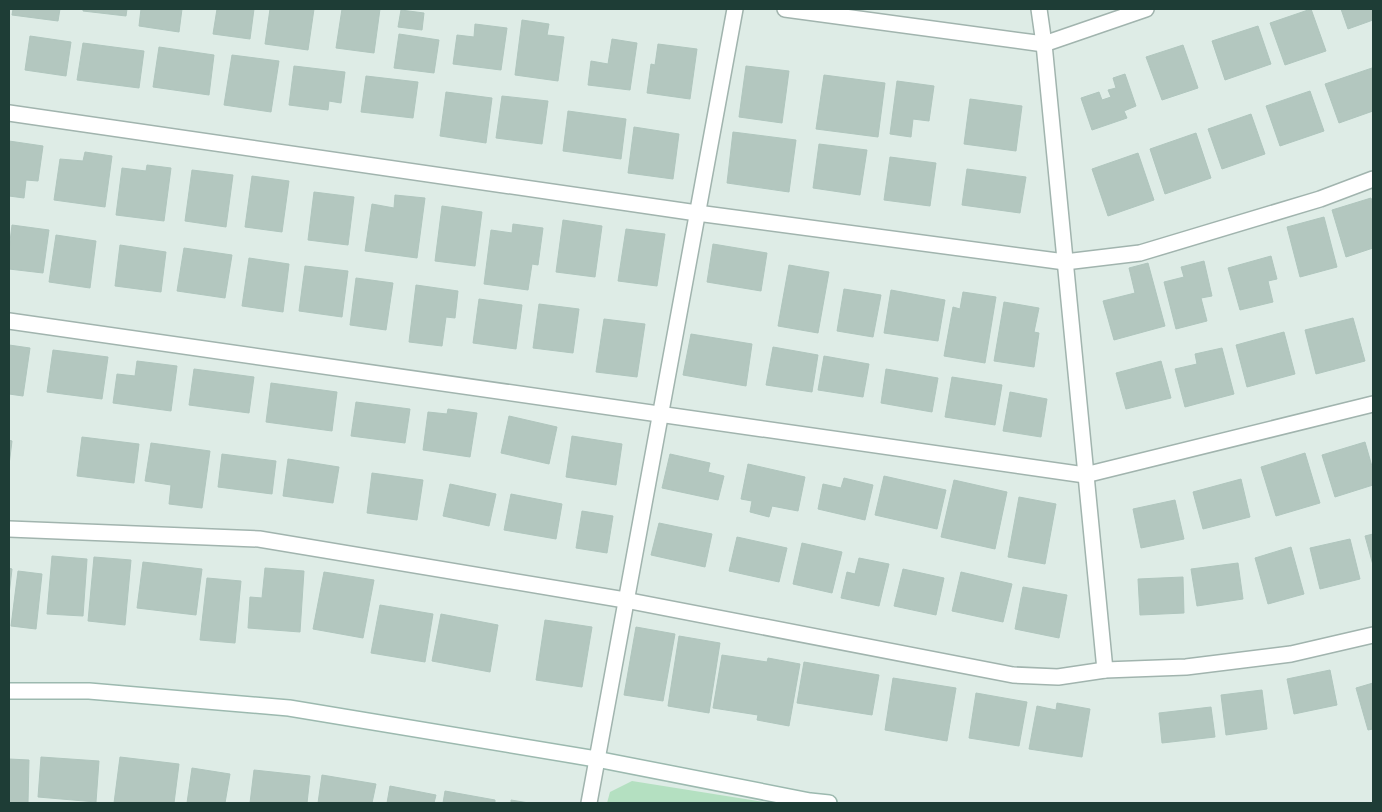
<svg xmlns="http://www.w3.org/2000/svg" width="1382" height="812" font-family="Commissioner,sans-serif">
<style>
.green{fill:#b4e0c1}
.building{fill:#b3c7bf;stroke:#b0c6be}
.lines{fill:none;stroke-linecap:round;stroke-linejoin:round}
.street-casing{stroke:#a1b4ae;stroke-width:18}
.secondary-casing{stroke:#9cb9af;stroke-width:18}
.street{stroke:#fff;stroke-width:15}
.secondary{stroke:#fff;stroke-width:15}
</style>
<rect width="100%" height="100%" fill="#deece6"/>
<polygon class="green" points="632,781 771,803 607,803 610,792"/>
<g class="building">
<polygon points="13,9 60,9 58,21 12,15"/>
<polygon points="83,9 127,9 126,16 83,11"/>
<polygon points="141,9 182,9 179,32 139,26"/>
<polygon points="217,9 254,9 250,39 213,34"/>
<polygon points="270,9 314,9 308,50 265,44"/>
<polygon points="342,9 380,9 374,53 336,48"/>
<polygon points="1311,9 1326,51 1285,65 1270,23"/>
<polygon points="1341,9 1373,9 1373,20 1348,29"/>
<polygon points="401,10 424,13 422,30 398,27"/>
<polygon points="522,20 549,24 547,35 564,37 558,81 515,75"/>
<polygon points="475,24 507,28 501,70 453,64 457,35 474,37"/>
<polygon points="1258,26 1271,64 1225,80 1212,41"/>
<polygon points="399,34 439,40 434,73 394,68"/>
<polygon points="30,36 71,42 66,76 25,70"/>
<polygon points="612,39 637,43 630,90 588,85 591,61 608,64"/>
<polygon points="83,43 144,51 139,88 77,80"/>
<polygon points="658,44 697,49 690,99 647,93 651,64 655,65"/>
<polygon points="1183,45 1198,88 1162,100 1146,57"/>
<polygon points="159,47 214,55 209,95 153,87"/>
<polygon points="232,55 279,61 271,112 224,105"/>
<polygon points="294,66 345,72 341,103 329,101 328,110 289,105"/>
<polygon points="746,66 789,71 782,123 739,117"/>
<polygon points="1372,68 1373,73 1373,111 1339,123 1325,84"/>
<polygon points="1125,74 1136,106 1124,111 1127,118 1092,130 1081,98 1099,92 1102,100 1111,97 1108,90 1116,88 1113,78"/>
<polygon points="824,75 885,83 878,137 816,129"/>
<polygon points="366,76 418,82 413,118 361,112"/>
<polygon points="897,81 934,86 929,121 913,119 911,137 890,134"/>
<polygon points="1310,91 1324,131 1280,146 1266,106"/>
<polygon points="446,92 492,98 486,143 440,136"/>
<polygon points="502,96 548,101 542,144 496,138"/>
<polygon points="970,99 1022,106 1016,151 964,144"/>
<polygon points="568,111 626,119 621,159 563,151"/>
<polygon points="1251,114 1265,154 1222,169 1208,129"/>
<polygon points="634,127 679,134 673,179 628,173"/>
<polygon points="733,132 796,140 789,192 727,183"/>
<polygon points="1196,133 1211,178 1165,194 1150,149"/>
<polygon points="9,141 43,146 38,181 26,180 24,198 9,196"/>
<polygon points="819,144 867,150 860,195 813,188"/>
<polygon points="85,152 112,156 105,207 54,200 60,159 83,161"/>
<polygon points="1138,153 1154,200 1108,216 1092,169"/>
<polygon points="890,157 936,163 930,206 884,200"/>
<polygon points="147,165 171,168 164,221 116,215 122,168 146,171"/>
<polygon points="967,169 1026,177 1020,213 962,205"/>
<polygon points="192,170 233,175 226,227 185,221"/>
<polygon points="252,176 289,181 282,232 245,227"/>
<polygon points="314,192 354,197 348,245 308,240"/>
<polygon points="395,195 425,198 417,258 365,251 372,204 394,208"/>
<polygon points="1371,198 1373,205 1373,248 1346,257 1332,210"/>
<polygon points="442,206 482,212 475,266 435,261"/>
<polygon points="1324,217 1337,267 1300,277 1287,227"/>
<polygon points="563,220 602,226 595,277 556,272"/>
<polygon points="513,224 543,228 538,265 532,264 528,290 484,284 491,230 512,233"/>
<polygon points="12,225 49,230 43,273 9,269 9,250"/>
<polygon points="626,229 665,234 657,286 618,281"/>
<polygon points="56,235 96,241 90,288 49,282"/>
<polygon points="713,244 767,253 761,291 707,282"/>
<polygon points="120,245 166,252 161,292 115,286"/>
<polygon points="184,248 232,255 225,298 177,291"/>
<polygon points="1271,256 1277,279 1268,281 1273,302 1240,310 1228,268"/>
<polygon points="249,258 289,264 283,312 242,306"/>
<polygon points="1204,261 1212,296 1201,298 1207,321 1176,329 1164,282 1184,277 1181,267"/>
<polygon points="1148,263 1165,326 1114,340 1103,301 1135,293 1129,268"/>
<polygon points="789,265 829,272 818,333 778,326"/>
<polygon points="305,266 348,271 342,317 299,311"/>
<polygon points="356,278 393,283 386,330 350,325"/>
<polygon points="416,285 458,291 455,318 446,317 442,346 409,342"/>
<polygon points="844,289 881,295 873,337 837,331"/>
<polygon points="891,290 945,300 938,341 884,333"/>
<polygon points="963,292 996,297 985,363 944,356 953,307 960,309"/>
<polygon points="479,299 522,305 516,349 473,343"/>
<polygon points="1004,302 1039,308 1034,332 1039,333 1034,367 994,361"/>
<polygon points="539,304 579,309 573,353 533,348"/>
<polygon points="1353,318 1365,361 1316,374 1305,330"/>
<polygon points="604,319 645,324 637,377 596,372"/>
<polygon points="1284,332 1295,374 1247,387 1236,345"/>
<polygon points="691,334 752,344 746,386 683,375"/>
<polygon points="9,345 30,348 23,396 9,394"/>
<polygon points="773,347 818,355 812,392 766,385"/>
<polygon points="1222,348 1234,394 1185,407 1175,369 1197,364 1195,354"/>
<polygon points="53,350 108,357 102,399 47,392"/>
<polygon points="824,356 869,364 863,397 818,390"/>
<polygon points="137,361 177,366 171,411 113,403 117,374 135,376"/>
<polygon points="1161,361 1171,398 1126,409 1116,373"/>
<polygon points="194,369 254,377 249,413 189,405"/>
<polygon points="886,369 938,378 932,412 881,403"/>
<polygon points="952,377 1002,385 995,425 945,417"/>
<polygon points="271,383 337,392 332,431 266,422"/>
<polygon points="1010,392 1047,399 1041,437 1003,431"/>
<polygon points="356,402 410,409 405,443 351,436"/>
<polygon points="448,409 477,413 470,457 423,450 428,412 447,414"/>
<polygon points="509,416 557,427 549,464 501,453"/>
<polygon points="572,436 622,444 616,485 566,477"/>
<polygon points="82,437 139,444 134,483 77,476"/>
<polygon points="9,440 12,441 9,465"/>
<polygon points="1365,442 1373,470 1373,485 1335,497 1322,455"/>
<polygon points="151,443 210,451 202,508 169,504 171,485 145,481"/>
<polygon points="1305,453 1320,503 1276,516 1261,467"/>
<polygon points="222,454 276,461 272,494 218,487"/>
<polygon points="670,454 710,463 708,472 724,476 718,500 662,488"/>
<polygon points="288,459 339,467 333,503 283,496"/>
<polygon points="748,464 805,477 798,511 772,506 769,517 750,512 752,501 741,499"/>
<polygon points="372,473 423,480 417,520 367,513"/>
<polygon points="884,476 946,490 937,529 875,515"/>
<polygon points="844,478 873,485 865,520 818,509 823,484 841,488"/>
<polygon points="1241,479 1250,517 1203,529 1193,492"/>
<polygon points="954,480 1007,492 995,549 941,537"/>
<polygon points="450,484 496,494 489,526 443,516"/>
<polygon points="511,494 562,504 556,539 504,530"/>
<polygon points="1019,497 1056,504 1045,564 1008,557"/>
<polygon points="1175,500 1184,539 1141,548 1133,509"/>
<polygon points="582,511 613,516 607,553 576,548"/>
<polygon points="659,523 712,534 705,567 651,555"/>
<polygon points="1373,534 1373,565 1365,536"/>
<polygon points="737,537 787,548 779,582 729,571"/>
<polygon points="1350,539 1360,579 1320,589 1310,548"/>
<polygon points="802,543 842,552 832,593 793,584"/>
<polygon points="1291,547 1304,594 1268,604 1255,558"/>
<polygon points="52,556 87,559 83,616 47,614"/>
<polygon points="94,557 131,560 125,625 88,621"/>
<polygon points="859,558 889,564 879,606 841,598 847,572 855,574"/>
<polygon points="143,562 202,569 196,615 137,608"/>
<polygon points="1238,563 1243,599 1197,606 1191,569"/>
<polygon points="9,568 12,569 9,595"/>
<polygon points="265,568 304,571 300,632 248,628 250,597 262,598"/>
<polygon points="903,569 944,578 936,615 894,606"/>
<polygon points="18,571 42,574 36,629 11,626"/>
<polygon points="324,572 374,580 363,638 313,629"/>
<polygon points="961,572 1012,584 1003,622 952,611"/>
<polygon points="1183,577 1184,613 1140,615 1138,579"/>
<polygon points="207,578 241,581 235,643 200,640"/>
<polygon points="1023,587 1067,595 1059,638 1015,629"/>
<polygon points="380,605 433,614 425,662 371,653"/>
<polygon points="441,614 498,625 490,672 432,661"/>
<polygon points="545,620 592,627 582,687 536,680"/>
<polygon points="636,627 675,634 663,701 624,695"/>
<polygon points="679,636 720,643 709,713 668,706"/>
<polygon points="722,655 767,662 768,658 800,664 789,726 757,720 758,715 713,708"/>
<polygon points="804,662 879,675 872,715 797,703"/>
<polygon points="1330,670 1337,705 1294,714 1287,679"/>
<polygon points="893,678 956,688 947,741 885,730"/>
<polygon points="1373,683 1373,729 1368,730 1356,688"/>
<polygon points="1262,690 1267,729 1226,735 1221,695"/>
<polygon points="976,693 1027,702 1019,746 969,738"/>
<polygon points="1057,703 1090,709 1082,757 1029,749 1037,706 1056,710"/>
<polygon points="1211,707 1215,737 1162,743 1159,713"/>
<polygon points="41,757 99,761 96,802 38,797"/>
<polygon points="120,757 179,764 174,803 114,803"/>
<polygon points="9,759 29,760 28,803 9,803"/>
<polygon points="192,768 230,774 225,803 187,803"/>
<polygon points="254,770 310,776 307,803 250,803"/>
<polygon points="322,775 376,784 372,803 318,803"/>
<polygon points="390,786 436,795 434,803 387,803"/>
<polygon points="445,791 495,800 495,803 443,803"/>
<polygon points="511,800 529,803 511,803"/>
</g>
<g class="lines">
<g class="street-casing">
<g id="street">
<polyline points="785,9 1044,44 1146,9"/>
<polyline points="1039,9 1044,44 1105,670"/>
<polyline points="9,113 697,213 1065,262 1140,253 1320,199 1373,179"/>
<polyline points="9,321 1085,475 1373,404"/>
<polyline points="9,529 259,539 625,600 1013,675 1058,677 1105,670 1186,667 1291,654 1373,635"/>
<polyline points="589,803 735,9"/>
</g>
</g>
<g class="secondary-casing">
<polyline id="secondary" points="9,691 89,691 289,708 596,759 810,801 829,803"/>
</g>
<use href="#street" class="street"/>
<use href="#secondary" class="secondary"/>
</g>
<rect width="1382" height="812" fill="none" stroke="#1e3d36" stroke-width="20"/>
</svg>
